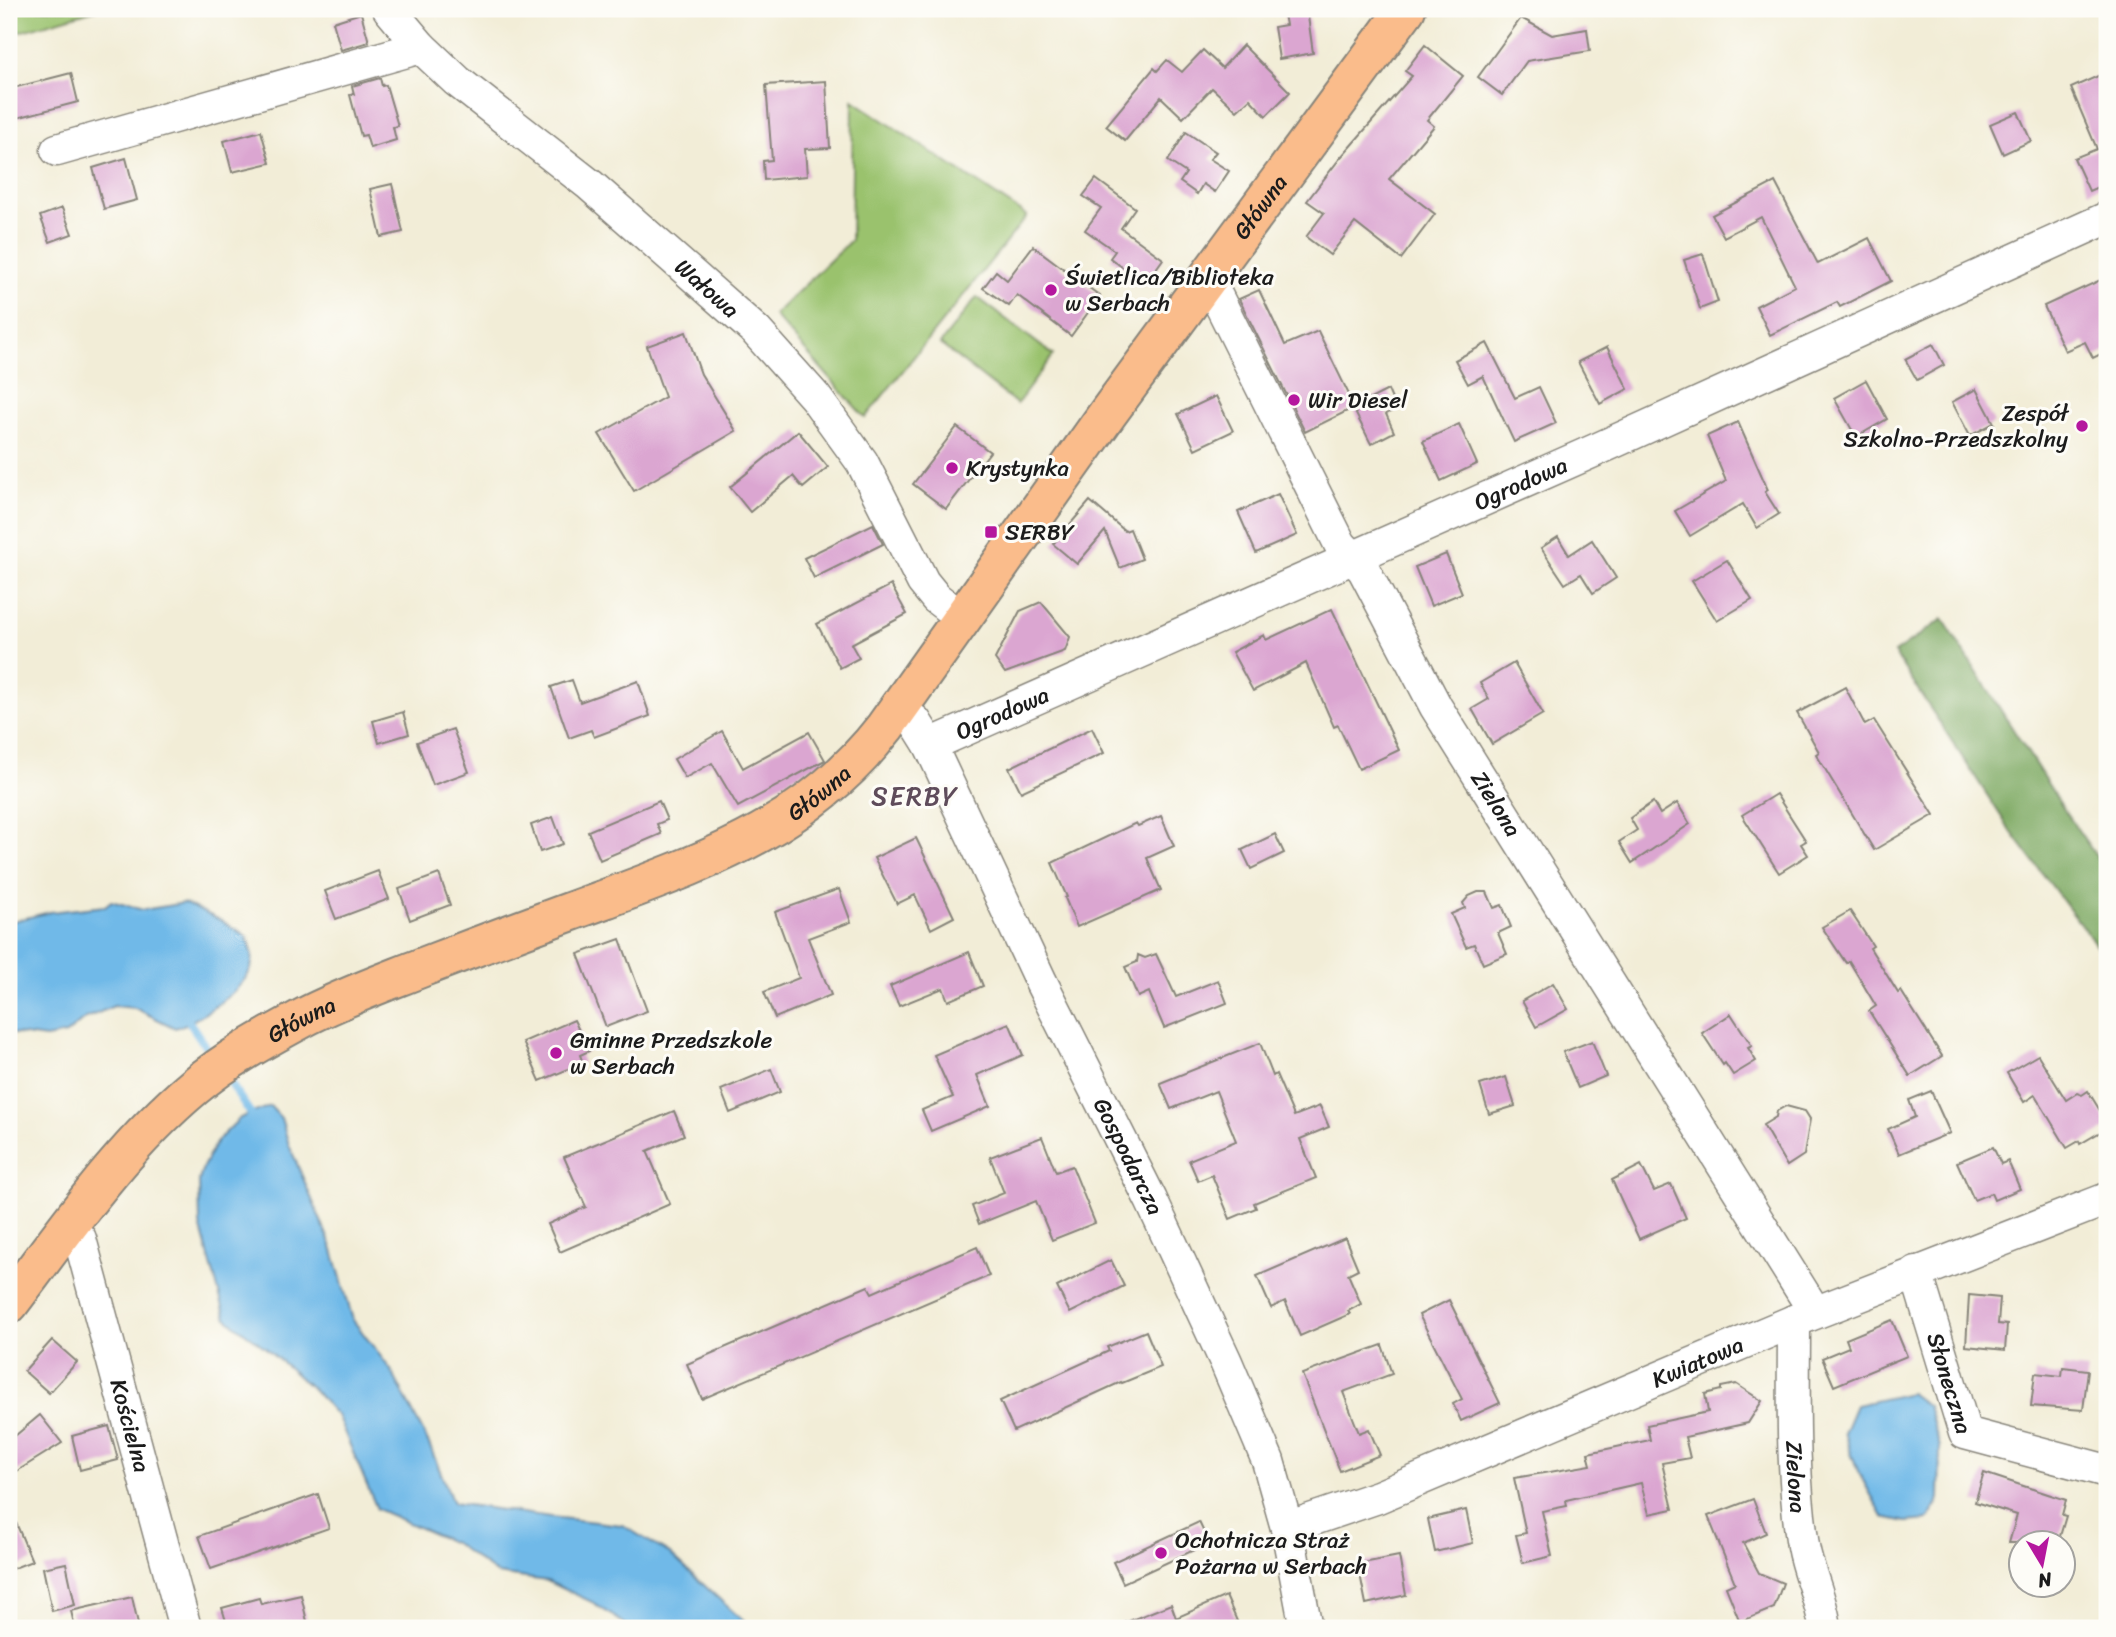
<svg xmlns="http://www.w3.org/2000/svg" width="2116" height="1637" font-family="Sriracha,sans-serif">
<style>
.green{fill:#9ac26d;stroke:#5b6f44;stroke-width:2}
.forest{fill:#7ba860;stroke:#4c623e;stroke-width:2}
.water{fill:#70b9e8;stroke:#466a82;stroke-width:2}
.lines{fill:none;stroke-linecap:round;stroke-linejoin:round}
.stream{stroke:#70b9e8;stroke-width:8}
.building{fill:#dba6d1}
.minor-casing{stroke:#87847a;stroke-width:35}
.major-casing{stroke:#87847a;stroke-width:42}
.minor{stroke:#fff;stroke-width:32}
.major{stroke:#fabc8b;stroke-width:38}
.poi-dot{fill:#b5179e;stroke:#fdfcf7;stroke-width:2.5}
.labels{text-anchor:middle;stroke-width:6;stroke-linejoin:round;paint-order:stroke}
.street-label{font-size:23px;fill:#1c1c1c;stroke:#fdfcf7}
.poi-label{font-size:23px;fill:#1c1c1c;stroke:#fdfcf7;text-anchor:start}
.quarter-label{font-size:26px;letter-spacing:2px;fill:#5f4c5b;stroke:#fdfcf7}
</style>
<rect width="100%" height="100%" fill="#fdfcf7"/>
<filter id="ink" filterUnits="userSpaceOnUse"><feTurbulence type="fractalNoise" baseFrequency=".0143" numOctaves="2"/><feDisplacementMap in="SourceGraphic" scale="14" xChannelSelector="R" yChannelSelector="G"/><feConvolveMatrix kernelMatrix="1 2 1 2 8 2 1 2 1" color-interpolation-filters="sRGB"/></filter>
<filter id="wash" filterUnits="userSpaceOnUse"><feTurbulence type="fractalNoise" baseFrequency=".00686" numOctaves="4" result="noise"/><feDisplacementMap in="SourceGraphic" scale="28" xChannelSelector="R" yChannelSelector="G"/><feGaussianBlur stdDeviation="1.57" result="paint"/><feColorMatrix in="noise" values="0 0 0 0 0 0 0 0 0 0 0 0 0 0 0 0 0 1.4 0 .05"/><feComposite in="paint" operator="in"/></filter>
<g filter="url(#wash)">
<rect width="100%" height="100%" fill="#f2edd7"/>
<g class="green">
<polygon points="9,9 98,9 9,35"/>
<polygon points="853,100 1027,216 865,418 774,315 851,240"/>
<polygon points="977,297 1053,355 1017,404 940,344"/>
</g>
<polygon class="forest" points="1943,619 2065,811 2107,872 2107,952 2103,954 2012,833 1894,653"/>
<g class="water">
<path d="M111 901 143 910 184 903 222 921 247 937C251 949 255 959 250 970 242 991 196 1022 175 1028L135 1008 114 1006 84 1019 66 1034 46 1038 9 1033V922L50 912 105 906Z"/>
<polygon points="270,1106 281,1118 289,1145 332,1247 353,1320 391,1370 429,1444 453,1503 551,1517 622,1525 670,1554 751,1628 631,1628 592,1602 547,1581 497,1574 456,1544 377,1509 338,1417 315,1391 267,1349 226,1318 200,1225 199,1181 203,1167 216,1142 240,1118"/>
<polygon points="1910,1393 1928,1406 1940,1447 1939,1500 1928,1520 1906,1522 1883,1517 1858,1471 1844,1433 1856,1405"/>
</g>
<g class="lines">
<g class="stream">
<polyline points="190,1023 214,1059"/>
<polyline points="225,1075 251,1114"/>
</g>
</g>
<g id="blocks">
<g class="building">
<polygon points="1283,9 1307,9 1313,53 1279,59 1274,27 1286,25"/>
<polygon points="361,13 369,42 341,50 333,22"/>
<polygon points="1521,18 1552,35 1587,29 1590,51 1527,61 1502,95 1478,77"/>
<polygon points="1243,45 1290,92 1266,116 1250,99 1237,111 1212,88 1183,118 1161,97 1125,141 1106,126 1154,68 1157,71 1167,60 1182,72 1203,50 1222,68"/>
<polygon points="1425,45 1463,76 1427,120 1434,126 1389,179 1435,214 1401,259 1355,223 1330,255 1306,237 1324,213 1307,201 1341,157 1412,76 1405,71"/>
<polygon points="2107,72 2107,183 2089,191 2074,158 2097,149 2071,88"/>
<polygon points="71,73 78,102 9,120 9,89"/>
<polygon points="380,78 382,86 386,85 398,126 393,127 396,140 370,148 366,135 361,136 350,95 354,94 352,86"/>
<polygon points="826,81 830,148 805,149 807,176 764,180 763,161 772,160 766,85"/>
<polygon points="2018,112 2031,141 2003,154 1990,124"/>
<polygon points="261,131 270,163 232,172 224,141"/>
<polygon points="1186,132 1216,152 1210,159 1229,171 1215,192 1203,184 1197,194 1180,182 1186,173 1168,161"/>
<polygon points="126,158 137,200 104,209 93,168"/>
<polygon points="1096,179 1135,208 1121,228 1163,259 1145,284 1110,258 1115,251 1085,230 1101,208 1083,196"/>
<polygon points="1775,182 1818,264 1869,238 1891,281 1840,307 1837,302 1770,335 1756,306 1795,286 1761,217 1724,237 1712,215"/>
<polygon points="392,184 403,232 381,237 370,189"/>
<polygon points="62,208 72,234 50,242 40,216"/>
<polygon points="1033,246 1100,296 1071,336 1017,295 1009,306 983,288 996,271 1007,280"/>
<polygon points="1703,254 1718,302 1700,309 1684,260"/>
<polygon points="2107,277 2107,351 2093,358 2085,342 2065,351 2044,306"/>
<polygon points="1259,290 1285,345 1318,331 1355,407 1388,390 1396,409 1386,414 1394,432 1371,444 1353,408 1305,432 1239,299"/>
<polygon points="686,332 701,374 736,431 634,491 599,434 665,397 647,346"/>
<polygon points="1487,343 1515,398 1539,387 1556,423 1514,442 1483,376 1468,384 1455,360"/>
<polygon points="1933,344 1944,365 1917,380 1905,359"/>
<polygon points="1607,347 1628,389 1600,404 1578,362"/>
<polygon points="1866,380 1887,419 1856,437 1834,398"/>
<polygon points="1976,389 1994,423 1970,436 1952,402"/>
<polygon points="1216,396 1233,431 1195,449 1178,414"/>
<polygon points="1738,422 1768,490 1765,492 1779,514 1757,528 1743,504 1690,536 1675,511 1726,481 1707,436"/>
<polygon points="1459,424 1477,464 1441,481 1423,441"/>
<polygon points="957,427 990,452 946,509 913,484"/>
<polygon points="798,431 828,467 803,488 793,476 750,512 730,487"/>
<polygon points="1278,494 1297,535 1256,553 1238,512"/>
<polygon points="1090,501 1125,531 1130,529 1142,559 1120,568 1105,531 1077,564 1053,544"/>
<polygon points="873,524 883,544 814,578 804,558"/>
<polygon points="1558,537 1569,555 1592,540 1616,578 1593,593 1581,574 1565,584 1541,548"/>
<polygon points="1446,554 1462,593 1431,606 1415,567"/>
<polygon points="1727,560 1752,600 1717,621 1692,581"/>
<polygon points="891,585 907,614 851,644 859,658 840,668 817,624"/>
<polygon points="1041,602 1070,637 1065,651 1005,673 995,659 1020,611"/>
<polygon points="1332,609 1399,750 1359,769 1338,725 1334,727 1306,663 1253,691 1232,652 1264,635 1266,640"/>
<polygon points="1514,663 1543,714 1492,744 1472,709 1489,699 1480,683"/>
<polygon points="572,680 580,702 638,681 650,716 594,737 591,730 569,738 551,687"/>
<polygon points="1845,687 1865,725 1874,720 1934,815 1874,850 1816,754 1819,752 1797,713"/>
<polygon points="403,712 409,734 379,743 373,721"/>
<polygon points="1092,728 1104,753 1021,792 1009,768"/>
<polygon points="453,729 469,772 433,785 417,742"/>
<polygon points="722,731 743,768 809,732 825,760 738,807 712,763 685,778 674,759"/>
<polygon points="1776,794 1806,841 1801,844 1808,855 1779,873 1742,815"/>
<polygon points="659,801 667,820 657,824 661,834 600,860 588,831"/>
<polygon points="1653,802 1660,814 1677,803 1690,824 1632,863 1619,842 1637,830 1630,818"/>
<polygon points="1161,816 1174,846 1147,858 1161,890 1077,927 1065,898 1067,897 1052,863 1136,823 1138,826"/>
<polygon points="553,817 563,844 540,852 531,825"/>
<polygon points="1275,834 1284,853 1251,869 1242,850"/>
<polygon points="916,838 954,917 931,929 915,895 897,904 874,858"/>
<polygon points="378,871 389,899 336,919 325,891"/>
<polygon points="439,874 450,905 410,920 399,889"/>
<polygon points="839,889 851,922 808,938 831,995 775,1018 764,992 799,978 775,912"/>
<polygon points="1478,892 1487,892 1494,908 1502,905 1511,927 1498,933 1507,954 1483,964 1474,944 1466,947 1451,914 1465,908 1463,903 1469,896"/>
<polygon points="1850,911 1873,946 1870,948 1898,993 1901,991 1942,1056 1910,1076 1869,1011 1876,1006 1849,961 1846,963 1822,927"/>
<polygon points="620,939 647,1011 606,1027 578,954"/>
<polygon points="969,952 983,986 948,1001 943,988 899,1006 890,986"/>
<polygon points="1156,954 1176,997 1218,980 1227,1003 1164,1028 1149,992 1138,997 1125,967 1137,962 1138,955 1145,958"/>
<polygon points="1553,983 1568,1009 1536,1027 1522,1001"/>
<polygon points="1731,1014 1752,1046 1748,1048 1756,1061 1733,1075 1725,1063 1723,1065 1702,1033"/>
<polygon points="574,1020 589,1051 580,1055 583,1063 540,1081 523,1042"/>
<polygon points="1009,1023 1023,1055 977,1075 990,1106 931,1131 922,1110 953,1097 934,1055"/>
<polygon points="1592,1041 1606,1076 1578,1088 1563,1052"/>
<polygon points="1260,1043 1273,1076 1276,1074 1294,1116 1320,1106 1329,1127 1300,1139 1316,1178 1254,1203 1256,1208 1230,1219 1212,1175 1198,1181 1189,1160 1236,1141 1216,1091 1171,1109 1160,1083"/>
<polygon points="2038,1055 2066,1100 2077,1093 2082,1095 2088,1091 2107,1122 2107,1128 2080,1144 2079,1141 2067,1148 2035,1095 2024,1102 2007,1073"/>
<polygon points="771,1069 780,1092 730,1113 721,1090"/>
<polygon points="1506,1077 1515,1106 1489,1114 1480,1085"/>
<polygon points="1931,1091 1950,1133 1899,1154 1888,1129 1915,1117 1909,1100"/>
<polygon points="1786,1106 1805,1111 1810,1119 1804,1155 1787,1166 1763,1125 1776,1117 1777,1111"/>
<polygon points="674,1111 684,1135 647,1151 670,1204 560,1252 548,1224 586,1207 564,1157"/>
<polygon points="1042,1137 1056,1172 1072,1166 1095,1223 1052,1240 1036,1201 979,1224 972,1206 1004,1193 990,1157"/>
<polygon points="1993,1147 2001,1164 2008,1161 2020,1189 1994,1200 1991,1193 1974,1200 1957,1162"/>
<polygon points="1641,1165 1654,1191 1671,1184 1686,1218 1639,1239 1612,1180"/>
<polygon points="1345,1238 1358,1269 1348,1274 1361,1304 1348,1311 1350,1314 1300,1336 1285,1301 1271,1308 1257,1276"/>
<polygon points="977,1247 989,1276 702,1399 687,1364 868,1286 872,1293"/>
<polygon points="1111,1260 1124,1286 1070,1313 1057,1287"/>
<polygon points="1969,1295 2000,1298 1998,1324 2007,1325 2005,1350 1966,1346"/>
<polygon points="1449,1300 1500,1403 1461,1421 1453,1404 1462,1399 1419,1315"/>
<polygon points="1892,1320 1907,1356 1834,1386 1822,1358 1849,1347 1846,1339"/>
<polygon points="1146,1331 1161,1367 1122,1383 1121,1382 1014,1431 1000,1401 1109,1351 1107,1347"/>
<polygon points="52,1340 77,1362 49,1393 24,1371"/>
<polygon points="1382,1345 1392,1374 1343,1392 1359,1433 1369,1429 1380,1455 1340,1471 1302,1374"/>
<polygon points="2063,1367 2088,1370 2083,1410 2031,1406 2035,1373 2062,1376"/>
<polygon points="1736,1384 1762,1401 1748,1423 1685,1437 1690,1458 1662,1463 1673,1509 1649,1514 1641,1483 1566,1500 1567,1506 1542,1511 1552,1556 1523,1563 1516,1535 1526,1533 1514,1478 1591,1465 1588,1453 1650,1440 1647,1425 1708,1412 1705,1394 1721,1390 1721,1387"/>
<polygon points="40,1415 62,1443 9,1476 9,1441"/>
<polygon points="109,1426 118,1460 80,1470 72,1436"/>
<polygon points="1984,1473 2066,1500 2062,1515 2066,1516 2058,1543 2009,1543 2017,1515 1975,1502"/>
<polygon points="318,1494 329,1528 211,1569 199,1536"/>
<polygon points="1753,1499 1766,1533 1743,1543 1759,1573 1783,1583 1774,1608 1740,1622 1726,1587 1735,1583 1708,1516"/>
<polygon points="9,1506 32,1561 9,1570"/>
<polygon points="1466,1510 1473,1543 1435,1552 1428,1519"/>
<polygon points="1199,1522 1209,1543 1123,1583 1113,1562"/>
<polygon points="1399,1556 1406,1595 1366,1604 1358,1564"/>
<polygon points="66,1563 75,1605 52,1611 43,1568"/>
<polygon points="301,1595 308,1626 297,1628 228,1628 222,1608 259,1598 261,1604"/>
<polygon points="1226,1596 1240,1628 1112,1628 1171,1604 1176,1618"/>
<polygon points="132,1597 139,1628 75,1628 71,1611"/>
</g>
</g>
</g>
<g filter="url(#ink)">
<use href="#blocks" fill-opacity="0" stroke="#87847a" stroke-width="2"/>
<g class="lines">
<g class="minor-casing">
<g id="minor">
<path id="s1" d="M389 9 421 47 457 81 590 185 756 331 815 397 862 462 923 582 936 598 962 618"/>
<polyline points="57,150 421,47"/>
<path id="s2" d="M1208 279 1340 544 1364 570 1436 707 1815 1312"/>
<path id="s3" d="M898 709 915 721 930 745 1041 982 1151 1200 1226 1362 1268 1461 1287 1528 1306 1628"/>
<path id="s4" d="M930 745 1598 449 2107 218"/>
<path id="s5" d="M66 1230 80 1239 185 1628"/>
<path id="s6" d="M1916 1272 1965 1433 2107 1471"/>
<path id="s7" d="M1794 1321C1794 1396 1791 1471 1803 1546 1808 1574 1822 1600 1825 1628"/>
<path id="s8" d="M1287 1528 1378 1497 1794 1321 2107 1199"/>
</g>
</g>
<g class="major-casing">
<g id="major">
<path id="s9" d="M9 1304C66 1229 121 1148 194 1087 227 1059 266 1038 303 1018 341 998 383 983 423 967 483 944 544 921 605 899 715 858 810 824 885 727L1108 413 1406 9"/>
</g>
</g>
<use href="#minor" class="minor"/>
<use href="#major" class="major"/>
</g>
</g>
<g class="poi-dot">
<circle cx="1051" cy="290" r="7"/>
<circle cx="1294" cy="400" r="7"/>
<circle cx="2082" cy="426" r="7"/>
<circle cx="952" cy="468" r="7"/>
<rect x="984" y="525" width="14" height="14" rx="3.5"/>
<circle cx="556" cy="1053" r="7"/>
<circle cx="1161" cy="1553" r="7"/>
</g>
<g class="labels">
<g class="street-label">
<text dy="8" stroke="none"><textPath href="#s9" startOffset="1715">Główna</textPath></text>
<text dy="8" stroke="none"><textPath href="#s1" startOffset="424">Wałowa</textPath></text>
<text dy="8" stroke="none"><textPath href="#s4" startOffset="646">Ogrodowa</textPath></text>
<text dy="8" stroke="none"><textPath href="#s4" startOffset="79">Ogrodowa</textPath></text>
<text dy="8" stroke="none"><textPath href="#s9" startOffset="980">Główna</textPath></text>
<text dy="8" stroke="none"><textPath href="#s2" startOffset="600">Zielona</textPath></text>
<text dy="8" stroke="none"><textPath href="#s9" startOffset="413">Główna</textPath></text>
<text dy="8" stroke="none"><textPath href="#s3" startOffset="506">Gospodarcza</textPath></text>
<text dy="8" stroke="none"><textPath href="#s8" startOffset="443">Kwiatowa</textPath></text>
<text dy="8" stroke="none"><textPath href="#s6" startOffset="116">Słoneczna</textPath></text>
<text dy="8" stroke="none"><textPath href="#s5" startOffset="210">Kościelna</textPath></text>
<text dy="8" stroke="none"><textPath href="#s7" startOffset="156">Zielona</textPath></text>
</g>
<g class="poi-label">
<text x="1065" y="285">Świetlica/Biblioteka<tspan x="1065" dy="26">w Serbach</tspan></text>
<text x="1308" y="408">Wir Diesel</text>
<text x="2068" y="421" text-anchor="end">Zespół<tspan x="2068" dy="26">Szkolno-Przedszkolny</tspan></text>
<text x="966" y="476">Krystynka</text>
<text x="1005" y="540">SERBY</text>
<text x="570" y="1048">Gminne Przedszkole<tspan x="570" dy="26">w Serbach</tspan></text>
<text x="1175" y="1548">Ochotnicza Straż<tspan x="1175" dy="26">Pożarna w Serbach</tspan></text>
</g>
<g class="quarter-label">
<text x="915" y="805">SERBY</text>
</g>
</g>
<rect width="2116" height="1637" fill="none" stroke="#fdfcf7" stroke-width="35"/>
<g transform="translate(2042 1564) rotate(170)"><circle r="33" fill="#fdfcf7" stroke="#a3a29f" stroke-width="2"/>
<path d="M0-5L12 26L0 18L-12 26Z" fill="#b5179e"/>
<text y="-10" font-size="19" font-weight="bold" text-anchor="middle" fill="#1c1c1c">N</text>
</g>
</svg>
